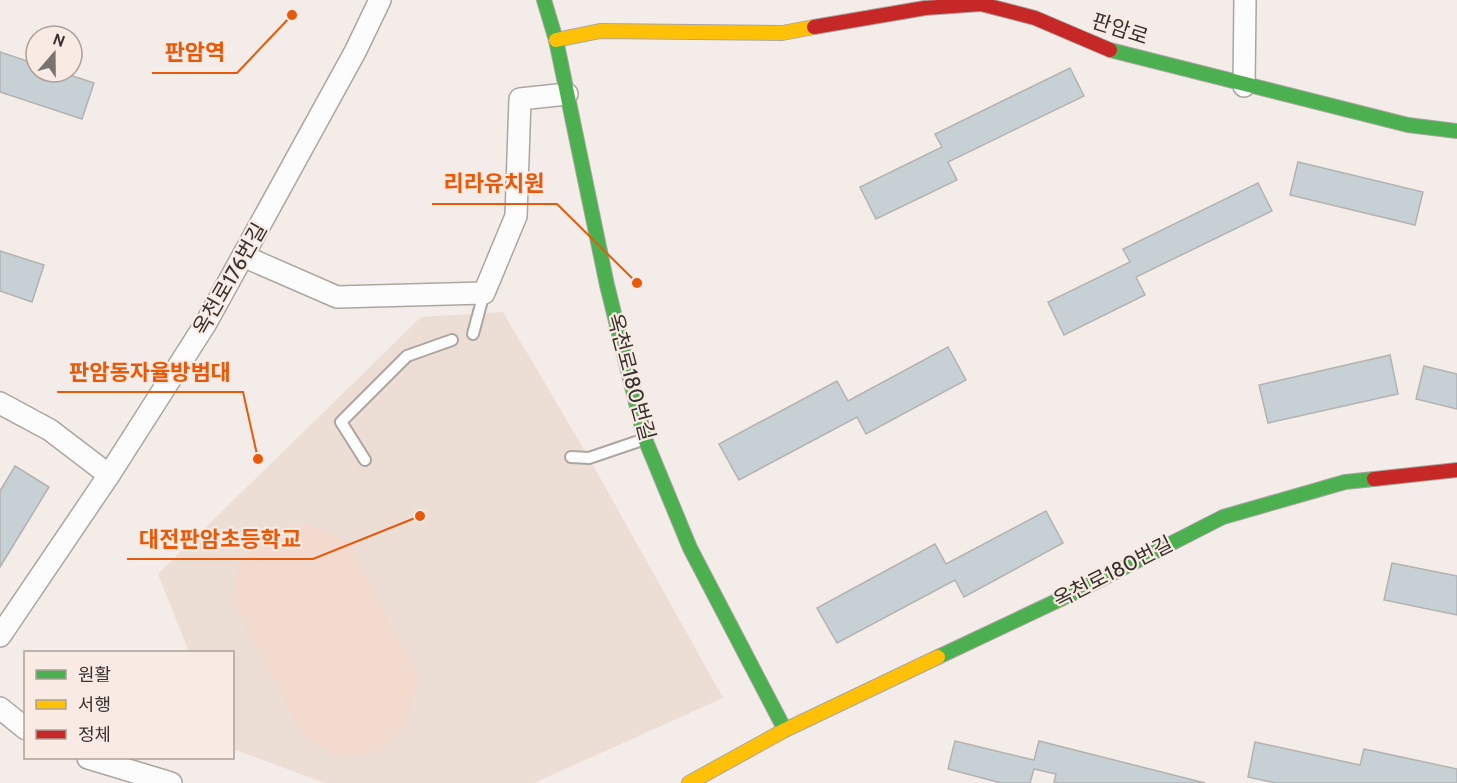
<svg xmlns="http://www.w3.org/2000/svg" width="1457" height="783" font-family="Cabin,'Noto Sans KR',sans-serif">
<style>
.built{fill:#ecddd5}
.green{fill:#f3dace}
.building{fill:#c7d1d5;stroke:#b3b2b1;stroke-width:1.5}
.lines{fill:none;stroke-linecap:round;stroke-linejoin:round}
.lane-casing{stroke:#aba6a2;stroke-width:14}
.street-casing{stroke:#aba6a2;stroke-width:24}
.fast-casing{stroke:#aba6a2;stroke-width:16}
.slow-casing{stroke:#aba6a2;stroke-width:16}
.jam-casing{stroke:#aba6a2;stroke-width:16}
.lane{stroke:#fdfcfc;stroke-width:10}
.street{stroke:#fdfcfc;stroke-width:21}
.fast{stroke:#4caf50;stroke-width:14}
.slow{stroke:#ffc107;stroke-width:14}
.jam{stroke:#c62828;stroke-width:14}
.labels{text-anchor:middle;stroke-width:4.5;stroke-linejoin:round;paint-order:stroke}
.street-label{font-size:21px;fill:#383330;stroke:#f9ebe3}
.leader{fill:none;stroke:#e8590c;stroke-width:2}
.callout-dot{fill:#e8590c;stroke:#f9ebe3;stroke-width:2}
.callout-label{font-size:22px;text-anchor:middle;font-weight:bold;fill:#e8590c;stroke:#f9ebe3;stroke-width:4.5;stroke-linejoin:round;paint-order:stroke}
</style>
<rect width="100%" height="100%" fill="#f4ece8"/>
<polygon class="built" points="503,312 589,458 723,698 534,783 325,783 233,749 232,652 189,652 158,574 421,317"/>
<polygon class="green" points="305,524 349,542 419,678 406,723 378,752 338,757 303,737 232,602 240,560 267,530"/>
<g class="building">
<polygon points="0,52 36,64 36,72 61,72 94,83 82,119 0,92"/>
<polygon points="1070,68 1084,96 948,162 957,180 876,219 860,187 942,147 935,134"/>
<polygon points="1298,162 1423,192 1415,225 1290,195"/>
<polygon points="1258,183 1272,211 1136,277 1145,295 1064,335 1048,302 1130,262 1123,249"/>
<polygon points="0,251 44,265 32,302 0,291"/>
<polygon points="948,347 966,380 866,434 857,417 739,480 719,444 837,381 848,401"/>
<polygon points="1390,355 1398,394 1268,423 1259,385"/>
<polygon points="1424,366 1457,374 1457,409 1416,399"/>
<polygon points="15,466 49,487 0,567 0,491"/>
<polygon points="1046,511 1063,543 964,597 955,580 837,643 817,608 935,544 946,564"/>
<polygon points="1392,563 1457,576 1457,615 1384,600"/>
<polygon points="955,741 1034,760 1039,741 1205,783 1059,783 1054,782 1056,774 1034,769 1030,783 1001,783 948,769"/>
<polygon points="1255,742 1360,765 1364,749 1457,769 1457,783 1276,783 1248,777"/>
</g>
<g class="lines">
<g class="lane-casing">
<g id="lane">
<polyline points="473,334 484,293"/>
<polyline points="571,457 589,458 645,439"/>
<polyline points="365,460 341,422 407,356 452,340"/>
</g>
</g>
<g class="street-casing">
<g id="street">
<polyline points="1244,86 1245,0"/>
<polyline points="243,256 337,297 484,293 516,216 520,99 567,94"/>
<polyline points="0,403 50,430 109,475"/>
<polyline points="0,636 109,475 206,323 355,52 380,0"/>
<polyline points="0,708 26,729"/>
<polyline points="88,758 171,783"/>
</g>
</g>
<g class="fast-casing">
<g id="fast">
<polyline points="544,0 556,40 607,285 645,439 690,548 785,730"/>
<polyline points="1110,50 1408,125 1457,131"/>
<polyline points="938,657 1082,589 1223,517 1345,482 1374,479"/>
</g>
</g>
<g class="slow-casing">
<g id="slow">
<polyline points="556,40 600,31 782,33 814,27"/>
<polyline points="689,783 785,730 938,657"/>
</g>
</g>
<g class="jam-casing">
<g id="jam">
<polyline points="814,27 925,8 981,4 1035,18 1110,50"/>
<polyline points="1374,479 1457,470"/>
</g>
</g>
<use href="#lane" class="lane"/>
<use href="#street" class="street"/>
<use href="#fast" class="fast"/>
<use href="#slow" class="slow"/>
<use href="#jam" class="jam"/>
</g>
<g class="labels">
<g class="street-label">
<text transform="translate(1120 29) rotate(18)" y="7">판암로</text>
<text transform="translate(230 279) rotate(-60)" y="7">옥천로176번길</text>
<text transform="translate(631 377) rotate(75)" y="7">옥천로180번길</text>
<text transform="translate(1113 572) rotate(-27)" y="7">옥천로180번길</text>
</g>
</g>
<path class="leader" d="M292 15L237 73H152M637 283L557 204H432M258 459L243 392H57M420 516L313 559H127"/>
<g class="callout-dot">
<circle cx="292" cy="15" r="6"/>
<circle cx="637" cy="283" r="6"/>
<circle cx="258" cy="459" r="6"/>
<circle cx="420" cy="516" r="6"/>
</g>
<g class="callout-label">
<text x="195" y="60">판암역</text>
<text x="494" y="191">리라유치원</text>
<text x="150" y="380">판암동자율방범대</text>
<text x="220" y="547">대전판암초등학교</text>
</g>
<rect x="24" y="651" width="210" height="108" fill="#f9ebe3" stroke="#aca19b" stroke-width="1.5"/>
<rect x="36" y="670" width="30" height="9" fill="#4caf50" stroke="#aca19b" stroke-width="1.5"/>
<text x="78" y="681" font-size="18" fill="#383330">원활</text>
<rect x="36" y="700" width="30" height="9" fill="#ffc107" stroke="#aca19b" stroke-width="1.5"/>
<text x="78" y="711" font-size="18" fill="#383330">서행</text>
<rect x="36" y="730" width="30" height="9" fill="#c62828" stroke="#aca19b" stroke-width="1.5"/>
<text x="78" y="741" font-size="18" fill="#383330">정체</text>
<g transform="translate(54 54) rotate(20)"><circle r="28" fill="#f9ebe3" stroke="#aca19b" stroke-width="1.5"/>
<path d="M0-4.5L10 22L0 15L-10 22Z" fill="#7a7470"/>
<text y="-9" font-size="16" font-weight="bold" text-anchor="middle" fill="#383330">N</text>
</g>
</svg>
